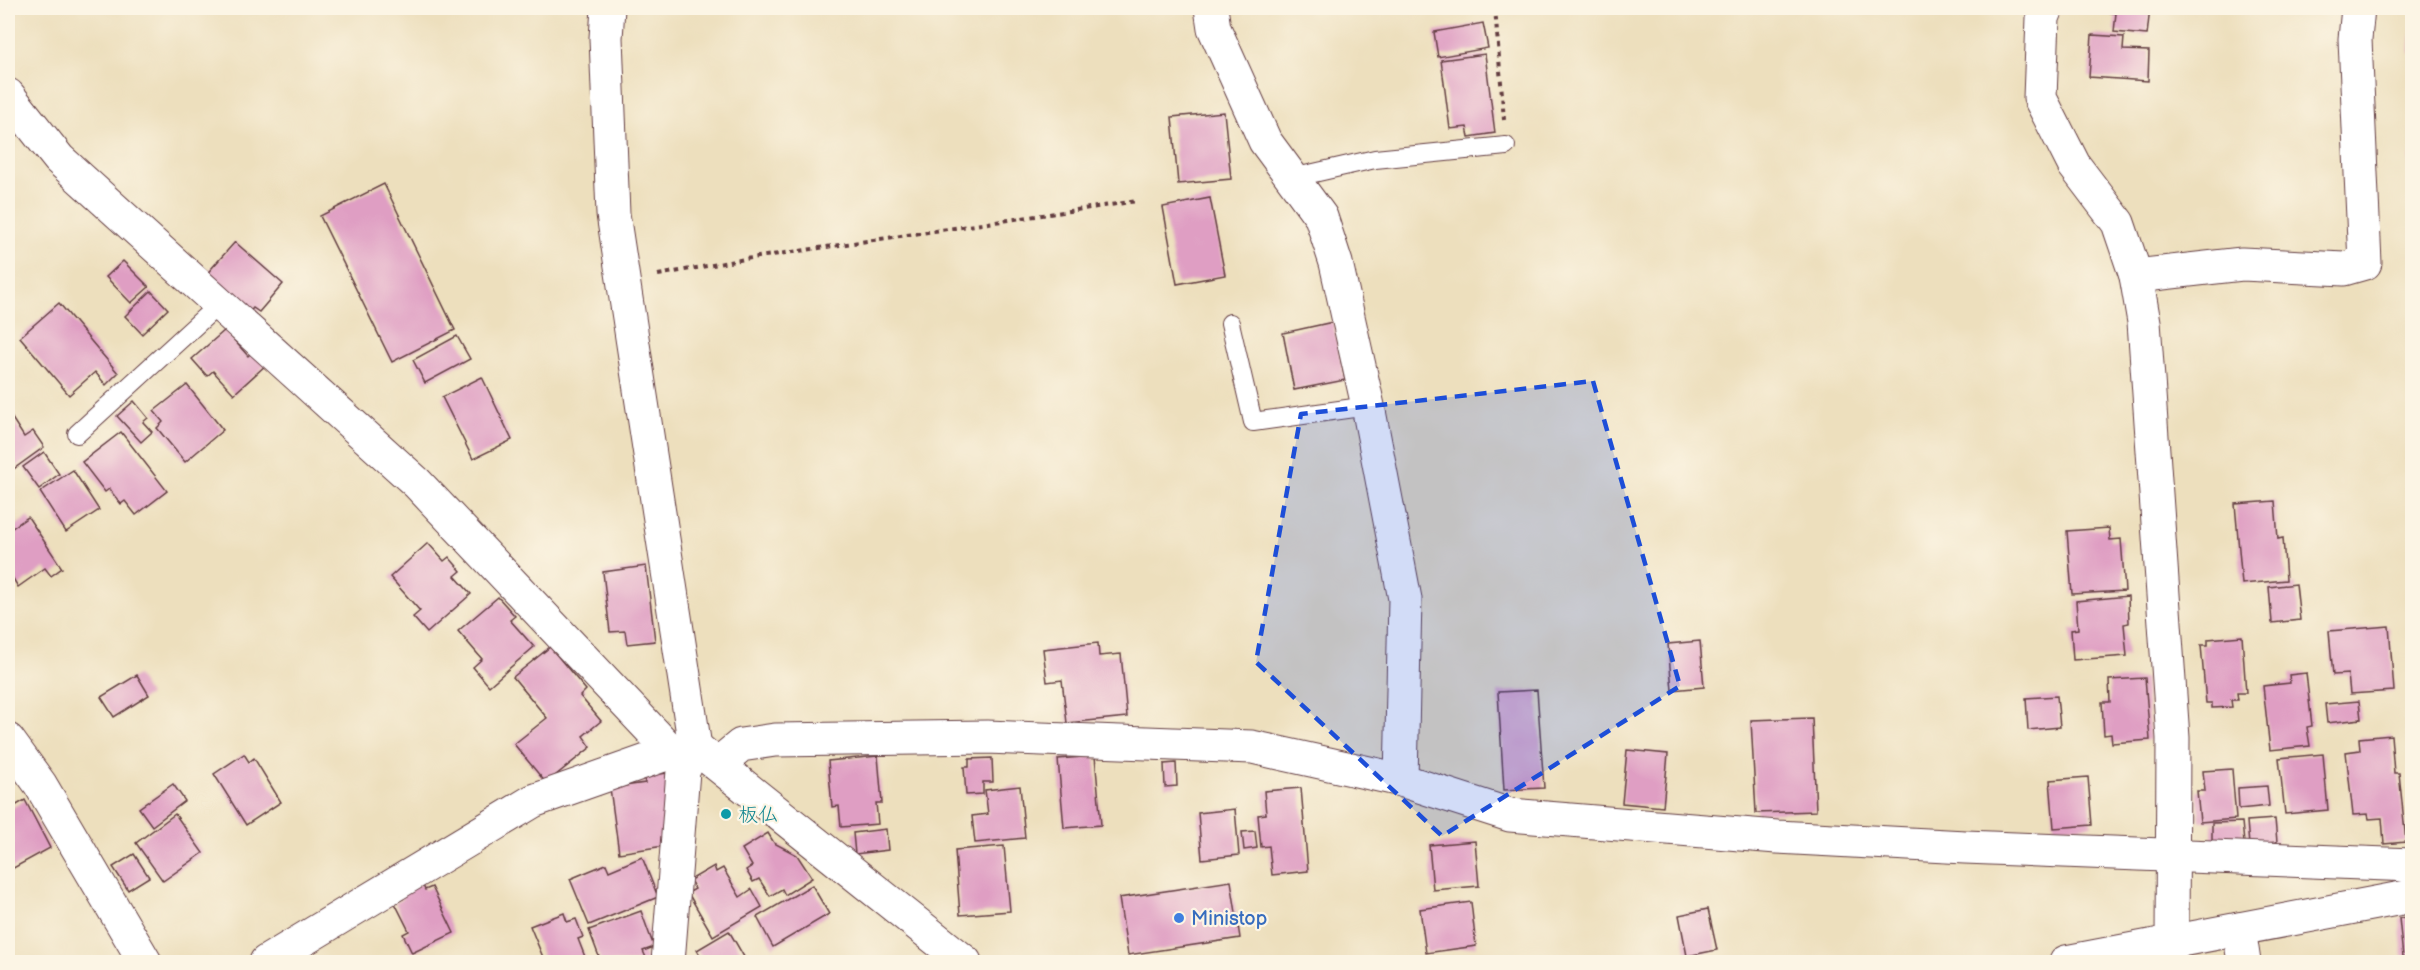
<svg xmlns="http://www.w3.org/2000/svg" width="2420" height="970" font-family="'Balsamiq Sans','Klee One',sans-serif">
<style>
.building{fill:#df9ec3}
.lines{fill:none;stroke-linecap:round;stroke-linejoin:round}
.service-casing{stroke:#623c41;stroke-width:20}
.minor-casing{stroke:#623c41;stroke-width:35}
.tertiary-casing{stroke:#623c41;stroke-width:35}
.path{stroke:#623c41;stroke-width:4;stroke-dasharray:4.5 4.5;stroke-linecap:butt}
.service{stroke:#fff;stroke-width:18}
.minor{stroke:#fff;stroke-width:33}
.tertiary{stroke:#fff;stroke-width:33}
.marked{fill:#1d4ed8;fill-opacity:0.2;stroke:#1d4ed8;stroke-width:4.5;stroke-dasharray:12 8;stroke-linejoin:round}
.culture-dot{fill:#0f9aa8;stroke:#fcf5e5;stroke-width:2}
.shop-dot{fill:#3f7fe0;stroke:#fcf5e5;stroke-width:2}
.labels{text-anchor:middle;stroke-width:4.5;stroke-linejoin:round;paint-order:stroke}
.culture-label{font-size:20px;fill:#0d838f;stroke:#fcf5e5;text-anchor:start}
.shop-label{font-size:20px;fill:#366cbe;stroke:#fcf5e5;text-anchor:start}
</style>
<rect width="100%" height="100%" fill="#fcf5e5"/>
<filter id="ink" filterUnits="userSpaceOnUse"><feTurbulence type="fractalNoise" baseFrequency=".0167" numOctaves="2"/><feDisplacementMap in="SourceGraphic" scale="12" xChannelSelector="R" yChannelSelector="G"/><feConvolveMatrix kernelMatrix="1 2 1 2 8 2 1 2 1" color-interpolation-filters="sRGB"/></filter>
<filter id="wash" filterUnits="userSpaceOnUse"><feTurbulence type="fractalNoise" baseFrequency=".008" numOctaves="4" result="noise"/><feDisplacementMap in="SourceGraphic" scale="24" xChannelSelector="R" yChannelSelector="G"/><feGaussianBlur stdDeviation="1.35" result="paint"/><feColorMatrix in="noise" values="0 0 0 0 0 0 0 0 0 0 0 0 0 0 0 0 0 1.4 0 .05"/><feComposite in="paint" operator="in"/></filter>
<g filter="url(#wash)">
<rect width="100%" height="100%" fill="#eddfbd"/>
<g id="blocks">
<g class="building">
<polygon points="2106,8 2150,8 2147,35 2114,32 2116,13 2106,12"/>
<polygon points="1483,23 1488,48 1438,57 1434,32"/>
<polygon points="2092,35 2124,37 2123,50 2149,51 2148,81 2089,77"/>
<polygon points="2411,35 2412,35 2412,53 2410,53"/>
<polygon points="1485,54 1495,133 1469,137 1467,127 1450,129 1441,60"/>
<polygon points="1224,112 1231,179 1178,184 1172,117"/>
<polygon points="2409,157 2412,157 2412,192 2411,192"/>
<polygon points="384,184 455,330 392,362 320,216"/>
<polygon points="1210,198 1225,275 1177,284 1163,207"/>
<polygon points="235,242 283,284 259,312 253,308 246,316 203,278"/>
<polygon points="123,261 149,287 131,303 106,277"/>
<polygon points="151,291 168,309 142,334 125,316"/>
<polygon points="59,303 118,373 106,385 95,372 69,395 20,337"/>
<polygon points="1333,322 1345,380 1294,390 1283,333"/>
<polygon points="225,330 248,356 254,350 267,364 234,394 213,371 207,376 192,359"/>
<polygon points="457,336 470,359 425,383 413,360"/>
<polygon points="482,377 512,440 473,459 442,397"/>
<polygon points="187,385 223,430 185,462 157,428 163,422 154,411"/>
<polygon points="134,401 148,418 143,422 152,432 141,442 117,416"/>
<polygon points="8,412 24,437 33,431 44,447 8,473"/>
<polygon points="121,432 167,491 136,515 125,501 121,504 109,489 105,492 82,462"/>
<polygon points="44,452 59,474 39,489 23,467"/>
<polygon points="73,470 99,510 66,532 40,492"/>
<polygon points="2275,501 2278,539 2283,538 2286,580 2242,584 2235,504"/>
<polygon points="28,517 62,568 51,576 45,568 18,587 8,570 8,531"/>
<polygon points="2109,528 2110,540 2121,539 2125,591 2072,594 2067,531"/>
<polygon points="428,543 444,561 449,557 461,571 455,576 471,594 427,633 413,617 420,611 390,577"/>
<polygon points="646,566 655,641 627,644 625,631 610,632 603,572"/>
<polygon points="2296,584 2300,620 2272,623 2269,587"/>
<polygon points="2128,596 2129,623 2124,624 2127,656 2073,660 2071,630 2078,629 2076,601"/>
<polygon points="498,597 515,616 510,620 534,647 489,686 473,667 482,659 458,631"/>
<polygon points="2389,626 2394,691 2350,694 2348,674 2333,675 2329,631"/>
<polygon points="2242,636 2246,693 2237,693 2238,700 2231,700 2232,707 2212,708 2212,703 2206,703 2201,645 2208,645 2208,639"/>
<polygon points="1700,641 1704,687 1672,690 1668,644"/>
<polygon points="1098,643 1099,656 1121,654 1127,717 1067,723 1062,680 1047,682 1043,649"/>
<polygon points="550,647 586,690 580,696 601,721 583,736 591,747 546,783 514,744 547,718 513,677"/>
<polygon points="2306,673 2312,726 2307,727 2310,746 2270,750 2263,686 2290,683 2289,675"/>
<polygon points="137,675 149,695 114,717 101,697"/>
<polygon points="2145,678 2150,740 2112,743 2111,734 2104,735 2102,702 2110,702 2109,680"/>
<polygon points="1537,690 1544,788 1504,790 1498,692"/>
<polygon points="2057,696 2060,727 2028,730 2026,698"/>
<polygon points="2359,701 2361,719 2327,723 2325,704"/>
<polygon points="1812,718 1816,811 1756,813 1751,720"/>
<polygon points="2391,735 2394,773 2399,773 2406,842 2384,844 2382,818 2369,819 2368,814 2353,815 2346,752 2360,750 2359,738"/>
<polygon points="1627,750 1668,754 1663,807 1622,803"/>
<polygon points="244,754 249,762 254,758 281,802 246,825 214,774"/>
<polygon points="2323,754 2328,810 2285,814 2279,758"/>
<polygon points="878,756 882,803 876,803 878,824 841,827 839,806 832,807 828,761"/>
<polygon points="1095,756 1101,825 1064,828 1058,759"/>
<polygon points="992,758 993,782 983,782 983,794 966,795 964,767 969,767 969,759"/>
<polygon points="1176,763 1177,786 1165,787 1164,764"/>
<polygon points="2232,769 2236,819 2200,822 2197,791 2205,791 2203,771"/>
<polygon points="668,773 670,845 619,853 610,788 645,783 644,776"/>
<polygon points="2088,777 2092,825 2054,828 2050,780"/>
<polygon points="173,784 185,801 152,826 139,808"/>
<polygon points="1020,786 1025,838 975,843 972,816 988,814 985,790"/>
<polygon points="2267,786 2269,806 2239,809 2238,788"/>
<polygon points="1301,788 1308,871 1272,875 1269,846 1261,847 1258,815 1266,814 1264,791"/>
<polygon points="25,800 50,848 8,871 8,810"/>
<polygon points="1235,809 1239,855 1202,859 1198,813"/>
<polygon points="175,814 203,853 163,881 136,843"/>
<polygon points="2275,819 2277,842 2249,845 2247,821"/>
<polygon points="2242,822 2244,843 2212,845 2212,823"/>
<polygon points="886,829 888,850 855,854 853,833"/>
<polygon points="1255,831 1257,848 1244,850 1242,832"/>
<polygon points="768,833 774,843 797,855 812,878 785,895 782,889 770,896 759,879 753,882 746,870 752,866 742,849"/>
<polygon points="1475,841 1479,886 1433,890 1429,845"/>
<polygon points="1004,846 1010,911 960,915 955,850"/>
<polygon points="134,854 149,877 128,890 113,867"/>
<polygon points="642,857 658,897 589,925 570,879 606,864 609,871"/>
<polygon points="714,866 716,872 723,868 740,897 752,889 762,907 713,936 688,893 695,889 690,880"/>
<polygon points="1231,881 1240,938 1128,955 1119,898"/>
<polygon points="422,883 425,890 432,887 454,933 412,953 403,934 409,931 395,903 403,899 400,894"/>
<polygon points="812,885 829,914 773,947 757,917"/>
<polygon points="1471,902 1476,946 1426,953 1420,909"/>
<polygon points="1708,909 1717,950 1687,956 1679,915"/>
<polygon points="641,911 654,947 643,951 648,962 601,962 589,930"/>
<polygon points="564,913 567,922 576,919 583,937 578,939 587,962 545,962 530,926"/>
<polygon points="2412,917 2412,956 2403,957 2399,918"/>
<polygon points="729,931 747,962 704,962 697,950"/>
<polygon points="1514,959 1514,962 1488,962 1488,961"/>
</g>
</g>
</g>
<g filter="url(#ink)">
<use href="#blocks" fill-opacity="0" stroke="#623c41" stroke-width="1.5"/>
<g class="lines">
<g class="service-casing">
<g id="service">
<polyline points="1292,178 1375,159 1506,146"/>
<polyline points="1230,323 1253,422 1368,406"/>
<polyline points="77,434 219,304"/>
</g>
</g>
<g class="minor-casing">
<g id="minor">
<polyline points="608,8 606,38 613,214 695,747 683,771 668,962"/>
<polyline points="1211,8 1214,28 1265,141 1321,217 1336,263 1368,406 1405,599 1401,780"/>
<polyline points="2047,8 2043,18 2040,98 2074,165 2118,223 2136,276 2144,322 2173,738 2172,943"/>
<polyline points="8,95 59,159 417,483 672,752"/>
<polyline points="2136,276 2242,264 2344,269 2365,263 2355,39 2358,8"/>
<polyline points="8,740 40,784 145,962"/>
<polyline points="718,764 741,745 775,740 987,737 1252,747 1401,780 1510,815 1777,837 1965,847 2412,865"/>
<polyline points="2239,929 2244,962"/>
<polyline points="266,962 533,801 672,752 695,747 965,962"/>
</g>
</g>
<g class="tertiary-casing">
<polyline id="tertiary" points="2066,962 2412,896"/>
</g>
<g class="path">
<polyline points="1495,8 1504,120"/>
<polyline points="658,275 745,259 1137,201"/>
</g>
<use href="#service" class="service"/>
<use href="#minor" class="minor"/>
<use href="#tertiary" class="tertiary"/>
</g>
</g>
<path class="marked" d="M1593 381 1680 686 1442 836 1256 662 1301 414Z"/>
<circle class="culture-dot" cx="726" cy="814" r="6"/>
<circle class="shop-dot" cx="1179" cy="918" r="6"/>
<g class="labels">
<g class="culture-label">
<text x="738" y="821">板仏</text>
</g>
<g class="shop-label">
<text x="1191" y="925">Ministop</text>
</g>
</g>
<rect width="2420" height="970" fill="none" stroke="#fcf5e5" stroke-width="30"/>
</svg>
